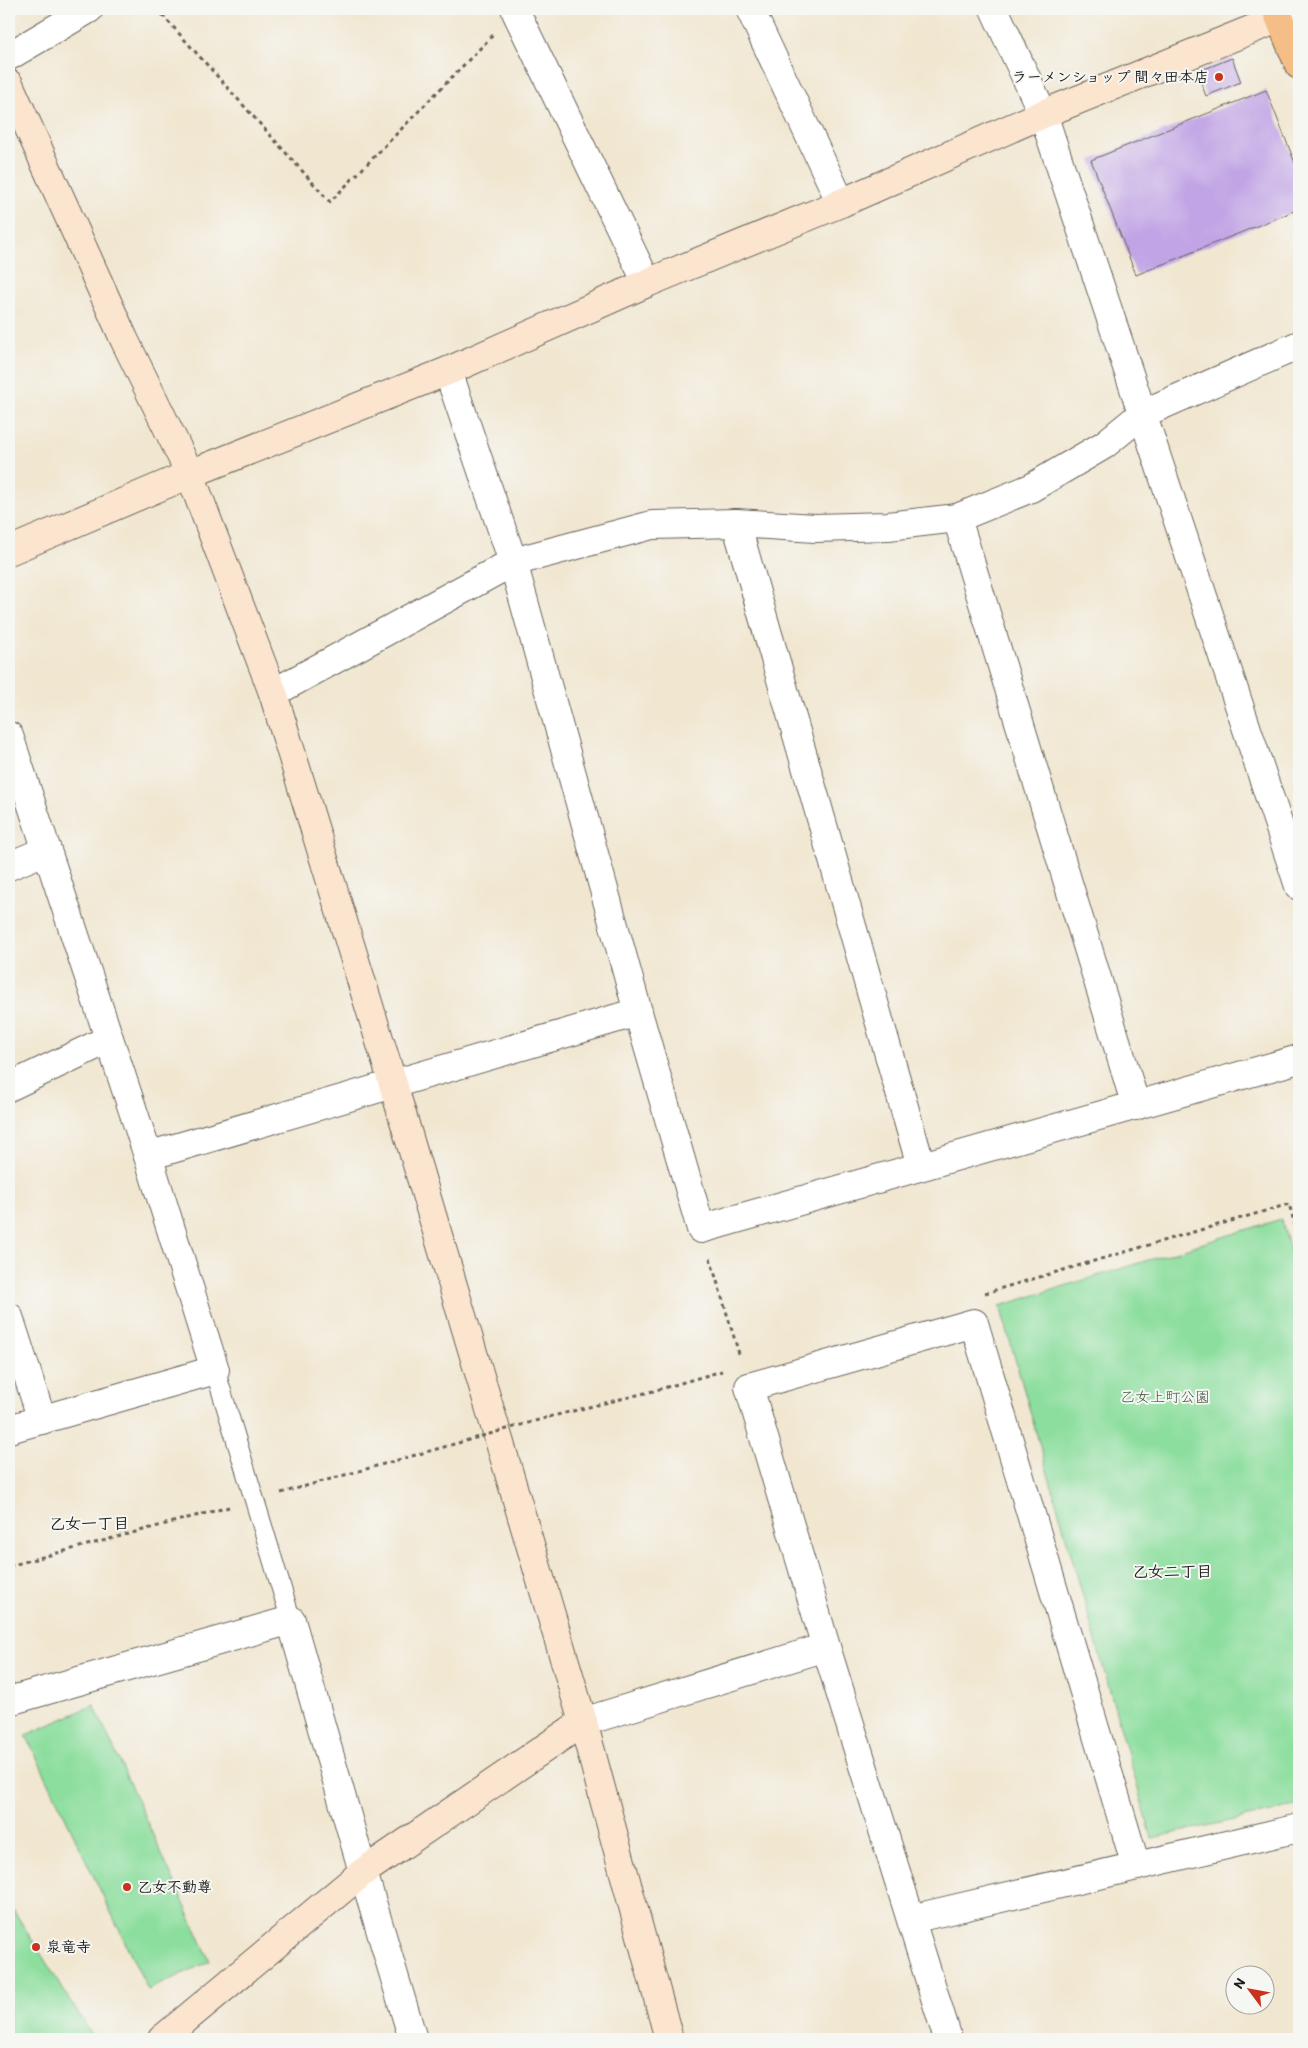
<svg xmlns="http://www.w3.org/2000/svg" width="1308" height="2048" font-family="Itim,'Klee One',sans-serif">
<style>
.green{fill:#8cde9e;stroke:#547d5d}
.building{fill:#c1a4e5}
.lines{fill:none;stroke-linecap:round;stroke-linejoin:round}
.lane-casing{stroke:#67635b;stroke-width:21}
.street-casing{stroke:#67635b;stroke-width:30}
.secondary-casing{stroke:#67635b;stroke-width:30}
.highway-casing{stroke:#67635b;stroke-width:30}
.path{stroke:#67635b;stroke-width:3;stroke-dasharray:4 4;stroke-linecap:butt}
.lane{stroke:#fff;stroke-width:19}
.street{stroke:#fff;stroke-width:28}
.secondary{stroke:#fbe5cf;stroke-width:28}
.highway{stroke:#f6be87;stroke-width:28}
.path-bridge{stroke:#67635b;stroke-width:3;stroke-dasharray:4 4;stroke-linecap:butt}
.poi-dot{fill:#c8321e;stroke:#f6f6f2;stroke-width:2}
.labels{text-anchor:middle;stroke-width:4;stroke-linejoin:round;paint-order:stroke}
.poi-label{font-size:15px;font-weight:bold;fill:#1c1c1c;stroke:#f6f6f2;text-anchor:start}
.park-label{font-size:15px;fill:#3e5643;stroke:#f6f6f2}
.neighbourhood-label{font-size:16px;font-weight:bold;fill:#1c1c1c;stroke:#f6f6f2}
</style>
<rect width="100%" height="100%" fill="#f6f6f2"/>
<filter id="ink" filterUnits="userSpaceOnUse"><feTurbulence type="fractalNoise" baseFrequency=".02" numOctaves="2"/><feDisplacementMap in="SourceGraphic" scale="10" xChannelSelector="R" yChannelSelector="G"/><feConvolveMatrix kernelMatrix="1 2 1 2 8 2 1 2 1" color-interpolation-filters="sRGB"/></filter>
<filter id="wash" filterUnits="userSpaceOnUse"><feTurbulence type="fractalNoise" baseFrequency=".0096" numOctaves="4" result="noise"/><feDisplacementMap in="SourceGraphic" scale="20" xChannelSelector="R" yChannelSelector="G"/><feGaussianBlur stdDeviation="1.12" result="paint"/><feColorMatrix in="noise" values="0 0 0 0 0 0 0 0 0 0 0 0 0 0 0 0 0 1.4 0 .05"/><feComposite in="paint" operator="in"/></filter>
<g filter="url(#wash)">
<rect width="100%" height="100%" fill="#f1e7d1"/>
<g class="green">
<polygon points="1281,1219 1299,1279 1299,1806 1152,1838 1000,1306"/>
<polygon points="94,1705 210,1961 148,1990 26,1735"/>
<polygon points="9,1903 94,2039 9,2039"/>
</g>
<g id="blocks">
<g class="building">
<polygon points="1232,58 1241,82 1206,96 1197,72"/>
<polygon points="1266,90 1299,173 1299,209 1136,275 1091,160"/>
</g>
</g>
</g>
<g filter="url(#ink)">
<use href="#blocks" fill-opacity="0" stroke="#67635b" stroke-width="1"/>
<g class="lines">
<g class="lane-casing">
<polyline id="lane" points="215,1370 291,1620"/>
</g>
<g class="street-casing">
<g id="street">
<polyline points="750,9 841,203"/>
<polyline points="994,9 1043,114 1299,886"/>
<polyline points="516,12 647,283"/>
<polyline points="1280,18 1298,9"/>
<polyline points="9,56 89,9"/>
<polyline points="448,371 513,562 638,1012 701,1229 1299,1059"/>
<polyline points="957,518 1136,1106"/>
<polyline points="736,523 921,1166"/>
<polyline points="273,693 513,562 652,525 736,523 815,528 888,526 957,518 1031,488 1104,445 1142,414 1299,345"/>
<polyline points="9,736 148,1156 215,1370 9,1429"/>
<polyline points="9,866 47,850"/>
<polyline points="9,1087 109,1039"/>
<polyline points="148,1156 638,1012"/>
<polyline points="9,1317 42,1420"/>
<polyline points="9,1701 291,1620 363,1872 413,2039"/>
<polyline points="583,1722 826,1647"/>
<polyline points="911,1919 1299,1828"/>
<polyline points="948,2039 826,1647 749,1387 974,1323 1136,1866"/>
</g>
</g>
<g class="secondary-casing">
<g id="secondary">
<polyline points="9,84 124,339 190,474 273,693 393,1084 583,1722 669,2039"/>
<polyline points="9,551 190,474 448,371 647,283 841,203 1043,114 1280,18"/>
<polyline points="162,2039 363,1872 583,1722"/>
</g>
</g>
<g class="highway-casing">
<polyline id="highway" points="1276,9 1299,65"/>
</g>
<g class="path">
<polyline points="157,9 330,202 493,35"/>
<polyline points="710,1258 740,1357"/>
<polyline points="985,1293 1289,1204 1299,1239"/>
<polyline points="549,1417 653,1391 722,1371"/>
<polyline points="281,1493 458,1443"/>
<polyline points="9,1566 229,1507"/>
</g>
<use href="#lane" class="lane"/>
<use href="#street" class="street"/>
<use href="#secondary" class="secondary"/>
<use href="#highway" class="highway"/>
<polyline class="path-bridge" points="458,1443 549,1417"/>
</g>
</g>
<g class="poi-dot">
<circle cx="1219" cy="77" r="5"/>
<circle cx="127" cy="1887" r="5"/>
<circle cx="36" cy="1947" r="5"/>
</g>
<g class="labels">
<g class="poi-label">
<text x="1209" y="82" text-anchor="end">ラーメンショップ 間々田本店</text>
<text x="137" y="1892">乙女不動尊</text>
<text x="46" y="1952">泉竜寺</text>
</g>
<g class="park-label">
<text x="1165" y="1402">乙女上町公園</text>
</g>
<g class="neighbourhood-label">
<text x="89" y="1529">乙女一丁目</text>
<text x="1172" y="1577">乙女二丁目</text>
</g>
</g>
<rect width="1308" height="2048" fill="none" stroke="#f6f6f2" stroke-width="30"/>
<g transform="translate(1250 1990) rotate(302)"><circle r="24" fill="#f6f6f2" stroke="#9f9f9c"/>
<path d="M0-4L9 19L0 12L-9 19Z" fill="#c8321e"/>
<text y="-8" font-size="14" font-weight="bold" text-anchor="middle" fill="#1c1c1c">N</text>
</g>
</svg>
